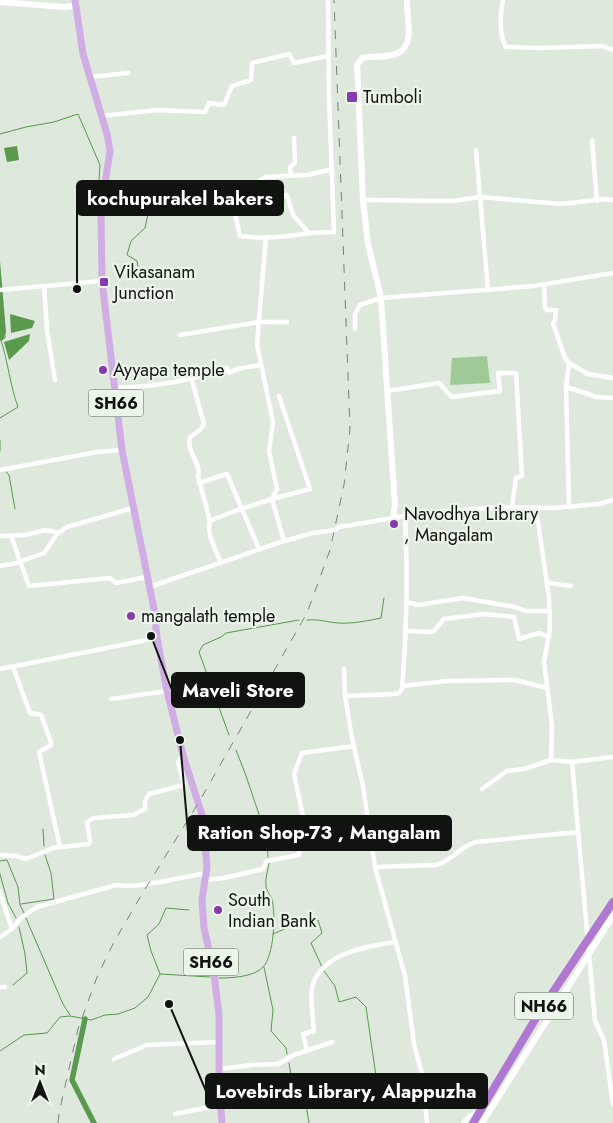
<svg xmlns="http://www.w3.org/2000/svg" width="613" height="1123" font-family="Jost,sans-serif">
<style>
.green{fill:#9fca98}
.water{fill:#599a4f}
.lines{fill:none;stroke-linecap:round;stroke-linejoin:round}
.stream{stroke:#599a4f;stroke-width:1}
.canal{stroke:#599a4f;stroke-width:5.5}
.street{stroke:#fff;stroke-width:4.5}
.secondary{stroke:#fff;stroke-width:6}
.primary{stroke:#d0aee3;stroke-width:7}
.highway{stroke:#b078d1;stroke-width:8}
.rail{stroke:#7b817a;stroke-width:1;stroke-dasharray:9 9;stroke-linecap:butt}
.poi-dot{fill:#863bad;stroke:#ecf5ea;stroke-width:2}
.labels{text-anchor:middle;stroke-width:4.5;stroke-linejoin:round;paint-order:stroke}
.shield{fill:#ecf5ea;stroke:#525751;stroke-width:1}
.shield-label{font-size:16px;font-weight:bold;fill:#101310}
.poi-label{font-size:18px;fill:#101310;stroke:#ecf5ea;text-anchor:start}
.leader{fill:none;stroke:#101310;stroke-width:2}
.callout-dot{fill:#101310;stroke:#ecf5ea;stroke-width:2}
.callout{fill:#101310;stroke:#101310;stroke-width:2}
.callout-label{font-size:19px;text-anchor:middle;font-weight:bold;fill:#fff}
</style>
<rect width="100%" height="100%" fill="#dee8dd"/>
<polygon class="green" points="487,356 490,383 450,385 452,358"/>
<g class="water">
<polygon points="17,146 19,160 7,162 4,148"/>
<polygon points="0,261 6,332 3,340 0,341"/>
<polygon points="10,314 35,321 32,328 11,333"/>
<polygon points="30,334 29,341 9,360 4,342"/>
</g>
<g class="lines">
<g class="stream">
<polyline points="0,134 26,127 54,122 78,114 100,165 97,207"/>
<polyline points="139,201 146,203 148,214 145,228 131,241 127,255 137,261 140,280"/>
<polyline points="106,204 129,197 133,199"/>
<polyline points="0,339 5,338 5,335"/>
<path d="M0 418 18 407C10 385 8 362 1 340"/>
<polyline points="0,440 0,451"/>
<polyline points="6,472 9,475 15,509"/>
<path d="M307 620C320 619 326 622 338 623 351 624 367 621 381 618L384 598"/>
<polyline points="229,735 199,652 203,645 221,637 226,633 299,620"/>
<polyline points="236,750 245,773 265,832"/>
<polyline points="43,829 44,846"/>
<polyline points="267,839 268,857"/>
<polyline points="0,861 7,860 18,887 20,905 24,913"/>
<polyline points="0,874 8,903 16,918"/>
<polyline points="21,904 54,899 51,873 45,855"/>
<polyline points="25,916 63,1004 70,1015"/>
<polyline points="273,934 294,925 318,920 322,933 311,943 322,967"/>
<polyline points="264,967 273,1010 271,1031 286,1048 287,1054"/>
<polyline points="324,971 335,986 339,1002 356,997 366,1007 376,1076"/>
<polyline points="160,974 151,951 147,935 159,924 166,908 189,910"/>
<path d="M219 978C232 978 254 977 263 967 274 956 276 914 272 900 271 895 266 891 266 886 265 879 268 870 269 863"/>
<polyline points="13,985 27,973 25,954 19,927"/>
<polyline points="0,1051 24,1035 47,1033 60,1017 70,1016 91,1020 105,1015 118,1014 135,1008 148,997 160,974 210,977"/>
<polyline points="289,1063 291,1075 305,1099 309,1123"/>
</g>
<polyline class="canal" points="85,1019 72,1080 94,1123"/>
<g class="street">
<path d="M503 0C500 14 499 35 506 47L539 48 602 46 613 50"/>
<polyline points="89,77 128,73"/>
<polyline points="101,116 157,110 205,112 209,103 224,105 232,86 251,80 252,63 289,54 294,63 328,56"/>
<polyline points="592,140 597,201"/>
<polyline points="476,150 488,290"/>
<polyline points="291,176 290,167 295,163 294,138"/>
<polyline points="246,186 258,182"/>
<polyline points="256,195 287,195 293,215 309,233 334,232 329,96 328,0"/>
<polyline points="363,200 453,201 480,197 562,204 603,199 613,200"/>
<path d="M233 205 240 236C263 239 287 237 309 233"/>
<path d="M101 209C137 198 174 192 212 190L217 194 221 206H230L253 198 256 195 259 181 265 177 308 175 332 169"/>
<polyline points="544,285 545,308 547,310 556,310 555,320 553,323 565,358 569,363 566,387 569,506"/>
<polyline points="44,286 47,330 55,380"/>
<polyline points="0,290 102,281"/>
<polyline points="355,329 355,314 360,305 381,298 534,286 613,273"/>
<polyline points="180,335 259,322 287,322"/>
<polyline points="569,363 588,374 613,378"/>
<path d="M191 377 204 424 200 430 190 437C186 452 202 464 198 476L210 521"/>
<polyline points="566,387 597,397 613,398"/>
<path d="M115 388C150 387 193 381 227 368L229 373 237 369 260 365"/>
<polyline points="387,391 439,383 452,397 500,391 498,373 516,373 522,476 516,478 512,507"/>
<polyline points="279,396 310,489 272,499 284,541"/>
<polyline points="0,470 97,452 122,450"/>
<polyline points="199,483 227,474 259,549"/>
<polyline points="536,508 549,598 550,629 544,662 552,726 551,760 572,762 595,1021 604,1040 613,1104"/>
<polyline points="0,536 25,535 46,530 59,533"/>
<polyline points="11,536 29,586 110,578 116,583 147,577"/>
<path d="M221 563C216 550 206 534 210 521L232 512 272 499 277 489 269 451 273 422 257 344 266 237"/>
<polyline points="0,566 16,563 44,553 57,534 67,527 133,508"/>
<polyline points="548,583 571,586"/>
<polyline points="149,587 284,541 313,533 335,530 339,527 429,512 505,507 553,508 599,504 613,500"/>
<polyline points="406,602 418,605 463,598 515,607 526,611 550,611"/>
<polyline points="406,631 433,632 444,619 483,614 514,617 519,639 539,633 549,637"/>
<polyline points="13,667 30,713 41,715 51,742 51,745 39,752 60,847"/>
<polyline points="0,669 157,638"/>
<polyline points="344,669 345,696 352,738 363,786 375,867 405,976 414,1044 422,1074 427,1123"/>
<polyline points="402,686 448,681 515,680 547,688"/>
<path d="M345 696 394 694 399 693 402 689C407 631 408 574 405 515"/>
<polyline points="111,699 167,691"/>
<polyline points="572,762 613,757"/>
<polyline points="482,789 507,771 524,769 551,760"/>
<polyline points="206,845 368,818"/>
<polyline points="0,855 17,856 26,859 53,848 89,844 90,841 87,822 93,818 133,815 145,809 145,801 149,794 184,785 178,762 183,755"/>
<path d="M375 867 436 865C452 861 460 846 476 842L578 832"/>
<polyline points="205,880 224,878 263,869 267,861 299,855 299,846 309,845 294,774 302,753 354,746"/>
<polyline points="0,892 12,929 0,937"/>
<path d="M12 929 21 918 37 907 116 885C140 889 181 877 206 873"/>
<polyline points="0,987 5,987"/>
<path d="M307 1051 303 1034 314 1031C313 1020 310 998 312 988 319 954 367 946 395 942"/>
<polyline points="114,1059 147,1045 219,1042"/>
<polyline points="219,1069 252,1065 278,1064 294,1055 332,1042"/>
<polyline points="175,1114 220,1105"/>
</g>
<g class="secondary">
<polyline points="0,2 64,7 76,6"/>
<path d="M393 518 395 504 393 476 381 298 368 244 363 200 357 65 362 58C372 56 388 58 398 53 416 44 406 16 407 0"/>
<polyline points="464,1123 468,1118 479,1112"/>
<polyline points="482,1123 613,916"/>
</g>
<polyline class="primary" points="75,0 83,54 107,134 110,151 101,209 102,281 122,450 154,609 157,638 167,691 183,755 203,818 207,867 202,900 204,928 213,967 219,1014 219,1086 222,1123"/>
<polyline class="highway" points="473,1123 539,1013 613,902"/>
<polyline class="rail" points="58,1123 59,1113 78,1029 97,977 113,944 139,899 199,802 307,613 330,550 344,485 350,429 334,0"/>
</g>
<g class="poi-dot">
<rect x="346" y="91" width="12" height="12" rx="2.5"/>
<rect x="99" y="277" width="10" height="10" rx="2.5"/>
<circle cx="103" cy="370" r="5"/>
<circle cx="394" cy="524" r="5"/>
<circle cx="131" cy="616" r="5"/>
<circle cx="218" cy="910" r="5"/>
</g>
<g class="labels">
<g class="shield">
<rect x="88.5" y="389.5" width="55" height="27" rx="4"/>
<rect x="183.5" y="948.5" width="55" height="27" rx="4"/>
<rect x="515" y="992.5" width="58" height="27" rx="4"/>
</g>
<g class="shield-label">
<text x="116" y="409">SH66</text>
<text x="211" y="968">SH66</text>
<text x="544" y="1012">NH66</text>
</g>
<g class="poi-label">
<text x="363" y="103">Tumboli</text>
<text x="114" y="278">Vikasanam<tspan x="114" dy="21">Junction</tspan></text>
<text x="113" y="376">Ayyapa temple</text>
<text x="404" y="520">Navodhya Library<tspan x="404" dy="21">, Mangalam</tspan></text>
<text x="141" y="622">mangalath temple</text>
<text x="228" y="906">South<tspan x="228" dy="21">Indian Bank</tspan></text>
</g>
</g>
<path class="leader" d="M77 289L77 198M151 636L172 690M180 740L188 833M169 1004L206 1091"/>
<g class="callout-dot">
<circle cx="77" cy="289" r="5"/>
<circle cx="151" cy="636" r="5"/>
<circle cx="180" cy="740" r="5"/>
<circle cx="169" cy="1004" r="5"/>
</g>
<g class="callout">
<rect x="77" y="181" width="206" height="34" rx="5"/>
<rect x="172" y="673" width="132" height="34" rx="5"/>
<rect x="188" y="816" width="263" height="34" rx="5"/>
<rect x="206" y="1074" width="281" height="34" rx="5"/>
</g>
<g class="callout-label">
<text x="180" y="205">kochupurakel bakers</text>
<text x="238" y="697">Maveli Store</text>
<text x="319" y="839">Ration Shop-73 , Mangalam</text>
<text x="346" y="1098">Lovebirds Library, Alappuzha</text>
</g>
<g transform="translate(40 1083)" stroke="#ecf5ea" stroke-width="4" paint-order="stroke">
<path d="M0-4L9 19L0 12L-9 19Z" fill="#101310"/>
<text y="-8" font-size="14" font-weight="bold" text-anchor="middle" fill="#101310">N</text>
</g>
</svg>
